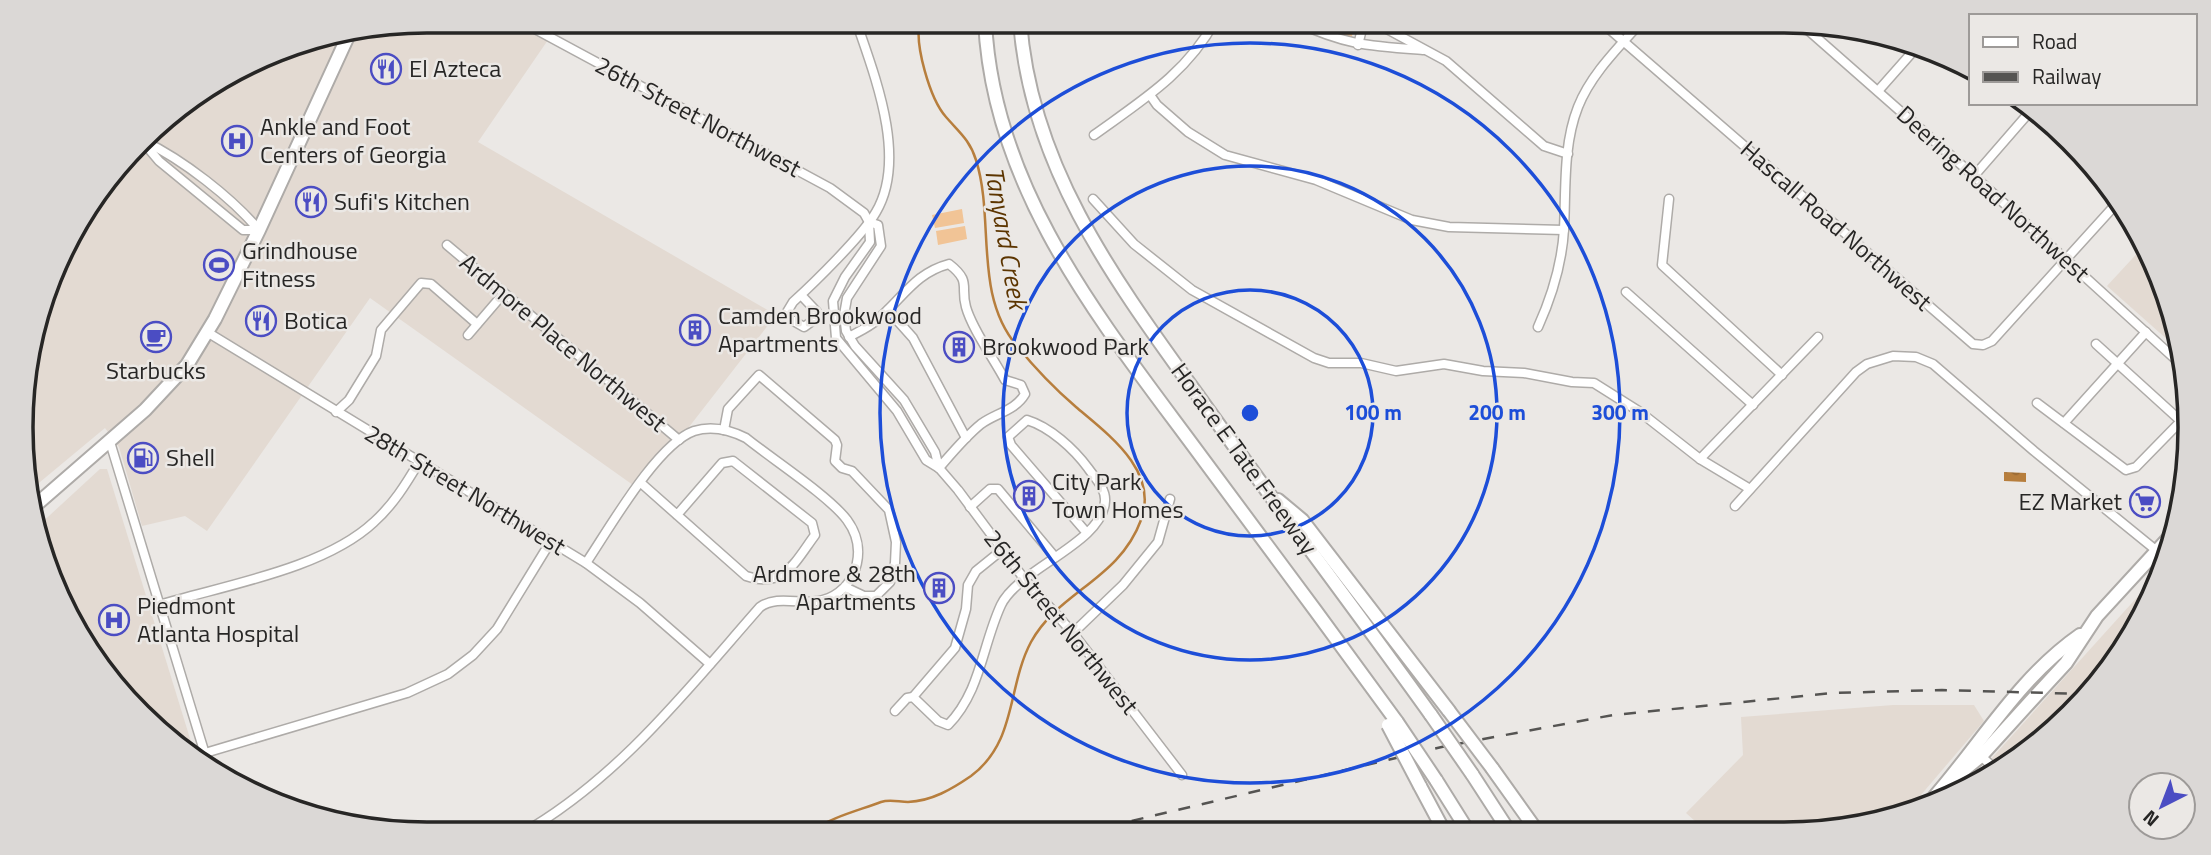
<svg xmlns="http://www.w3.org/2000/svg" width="2211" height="855" font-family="'Titillium Web',sans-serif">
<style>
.built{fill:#e3dad2}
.park{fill:url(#park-dots)}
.pitch{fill:#f1c496}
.water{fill:url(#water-ripples)}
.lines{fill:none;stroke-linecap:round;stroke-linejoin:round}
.stream{stroke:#b77e3d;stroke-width:2.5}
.minor-casing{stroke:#aeaba8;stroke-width:11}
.highway-casing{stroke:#aeaba8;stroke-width:16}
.minor{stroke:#fff;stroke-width:8}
.highway{stroke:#fff;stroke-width:12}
.rail{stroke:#555452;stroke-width:2.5;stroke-dasharray:12 12;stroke-linecap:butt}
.highway-bridge-casing{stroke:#aeaba8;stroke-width:16;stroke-linecap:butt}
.highway-bridge{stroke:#fff;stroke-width:12}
.ring{fill:none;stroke:#1d4ed8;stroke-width:3.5}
.labels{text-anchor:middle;stroke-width:5;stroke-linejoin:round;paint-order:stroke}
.poi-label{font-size:24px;fill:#272625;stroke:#ebe8e5;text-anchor:start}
.street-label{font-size:24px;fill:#272625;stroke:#ebe8e5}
.water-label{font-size:26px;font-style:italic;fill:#5c3500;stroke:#ebe8e5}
.rim{fill:none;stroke:#272625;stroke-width:3.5}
.centre{fill:#1d4ed8;stroke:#ebe8e5;stroke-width:3.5}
.ring-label{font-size:21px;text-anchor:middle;font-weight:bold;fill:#1d4ed8;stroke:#ebe8e5;stroke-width:5;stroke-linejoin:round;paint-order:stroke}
</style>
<defs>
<pattern id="park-dots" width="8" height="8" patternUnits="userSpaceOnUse" patternTransform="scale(1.75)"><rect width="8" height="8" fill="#f1c496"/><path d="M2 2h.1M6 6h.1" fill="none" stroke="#cfa881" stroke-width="1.8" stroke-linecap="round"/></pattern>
<pattern id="water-ripples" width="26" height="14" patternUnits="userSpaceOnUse" patternTransform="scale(1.75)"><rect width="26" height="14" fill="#b77e3d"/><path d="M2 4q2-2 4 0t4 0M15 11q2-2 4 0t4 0" fill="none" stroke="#956733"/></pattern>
</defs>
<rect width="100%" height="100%" fill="#ebe8e5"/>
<g class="built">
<polygon points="428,21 561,21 478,142 776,315 640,490 370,298 207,531 185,516 142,526 119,447 105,428 28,492 25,374 75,225 160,122 296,43"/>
<polygon points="2143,247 2178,349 2107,286"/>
<polygon points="100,469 107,469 196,758 180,750 89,653 37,527"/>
<polygon points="2159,573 2135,631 2052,733 2000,767 1991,759"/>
<polygon points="1893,705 1974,705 1984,721 1909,809 1837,830 1706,831 1686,813 1743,755 1741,717"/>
</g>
<polygon class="park" points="1301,21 1353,21 1355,23 1352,36 1346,39"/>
<g class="pitch">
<polygon points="962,209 964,223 935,228 932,215"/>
<polygon points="965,226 967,239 938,245 936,231"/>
</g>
<polygon class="water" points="2004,472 2026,473 2026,482 2004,481"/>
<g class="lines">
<path class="stream" d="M808 833C831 817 857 811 881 802 890 799 899 802 908 802 932 801 952 789 971 776 1017 742 1007 687 1031 642 1059 591 1119 580 1141 520 1159 471 1109 435 1076 407 1055 389 1034 367 1017 346 973 294 995 220 976 160 970 140 959 132 946 117 930 99 914 44 920 21"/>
<g class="minor-casing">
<g id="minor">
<polyline points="520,21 830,188 864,213 869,222 878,225 881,246 847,298 844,315 846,331 855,346 904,400 935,452 939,468"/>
<path d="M1294 21C1345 45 1368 46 1423 50"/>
<polyline points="1372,21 1446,61 1544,146 1568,154"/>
<polyline points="1600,21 1973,344 1983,345 1992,341 2117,203"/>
<polyline points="1800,23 1974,176 2184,367"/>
<polyline points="1358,45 1364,21"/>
<polyline points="1878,91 1916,48"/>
<polyline points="1150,95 1157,105 1188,132 1225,155 1316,180 1412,220 1449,227 1564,230"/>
<path d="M1094 135C1141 101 1187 73 1215 21"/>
<path d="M144 141C183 160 231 197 259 230"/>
<polyline points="143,142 159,161 243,230 259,230"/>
<polyline points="1974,176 2033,108"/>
<polyline points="1093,199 1134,244 1192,290 1314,358 1329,363 1361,363 1396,371 1444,364 1483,371 1524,373 1572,382 1594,383 1640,412 1700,459 1750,489"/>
<polyline points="1669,199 1662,265 1782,375"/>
<polyline points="869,222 870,242 845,277 833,301 836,338 897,411 926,460 939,468 958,490 1025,580 1073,633 1182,775"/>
<polyline points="447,245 679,440"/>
<polyline points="1626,292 1753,405"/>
<path d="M801 295 817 312 815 319 804 327 790 319 787 312 793 302C814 283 863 235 876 212 908 158 874 74 856 21"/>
<polyline points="888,310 913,338 966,438"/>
<path d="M1538 327C1552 296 1562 264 1564 229 1566 189 1563 145 1578 107 1591 74 1619 47 1642 21"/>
<polyline points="207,332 586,563 640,603 710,664"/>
<polyline points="468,335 504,293"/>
<path d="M849 337C858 332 869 327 877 320 903 298 915 273 949 264 972 282 960 286 966 307 972 329 994 359 1005 380L1021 385 1025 394C1015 411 996 413 981 424 965 437 952 453 939 468"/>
<polyline points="2096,344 2183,423"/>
<polyline points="2037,403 2126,470 2136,467 2181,421"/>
<polyline points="336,412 349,400 376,356 381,330 421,283 431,284 477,324"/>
<polyline points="2064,423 2146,332"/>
<polyline points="724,430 728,409 759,375 835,440 837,445 835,461 842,468 852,471 889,510 896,542 895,563 890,582 876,596 864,596 845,587"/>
<polyline points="110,442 208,764"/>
<polyline points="1700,459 1818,337"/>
<path d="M641 483 746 576C784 589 795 562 815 535L812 523 733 461 722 463 677 515"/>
<polyline points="1735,506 1856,372 1867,364 1893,356 1916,357 1933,364 2034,451 2157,551"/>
<polyline points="970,507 990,489 998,489 1055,557"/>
<path d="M1002 550 976 571 968 585 966 609 955 648 913 697 938 721 948 725C981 691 982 646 1001 605 1019 568 1103 543 1105 501 1106 489 1095 478 1088 468 1074 449 1050 427 1027 420L1008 437 1011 445 1086 532"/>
<path d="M159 605C225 585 324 569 374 522 393 505 406 484 419 462"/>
<polyline points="1073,633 1123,585 1158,542 1170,499"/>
<polyline points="895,711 907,698 913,697"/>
<polyline points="205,753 407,693 448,674 473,655 497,629 551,541"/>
<polyline points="1981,756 1996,770"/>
<path d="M521 834C618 779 687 690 760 607 779 593 807 608 829 598 859 584 867 547 847 520 829 496 772 459 746 438 730 430 713 425 694 431 657 444 609 529 586 563"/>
</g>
</g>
<g class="highway-casing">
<g id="highway">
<path d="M985 21C993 193 1105 326 1203 459 1268 546 1333 634 1397 722"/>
<path d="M1020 21C1031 174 1123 291 1209 411 1282 513 1358 613 1431 715"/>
<polyline points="1278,500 1302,520 1449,711"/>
<polyline points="30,510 145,410 187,365 215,319 259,230 349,34"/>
<polyline points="1492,768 1537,831"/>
<polyline points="1472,774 1509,831"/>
<polyline points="1436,780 1468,831"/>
<polyline points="1420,786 1444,831"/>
<polyline points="1943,787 1981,756 2030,702 2066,663 2097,616 2176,530"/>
<path d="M1929 803C1979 747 2018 678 2080 635"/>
</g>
</g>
<use href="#minor" class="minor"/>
<use href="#highway" class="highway"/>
<polyline class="rail" points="1085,832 1446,746 1613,715 1833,693 1942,690 2084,694"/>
<g class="highway-bridge-casing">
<g id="highway-bridge">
<polyline points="1449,711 1492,768"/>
<polyline points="1431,715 1472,774"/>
<polyline points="1397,722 1436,780"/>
<polyline points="1388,725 1420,786"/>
</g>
</g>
<use href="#highway-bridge" class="highway-bridge"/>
</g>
<g class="ring">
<circle cx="1250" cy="413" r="123"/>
<circle cx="1250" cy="413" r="247"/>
<circle cx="1250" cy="413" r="370"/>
</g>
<defs>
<g id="restaurant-ring" transform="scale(1.575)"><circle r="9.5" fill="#ebe8e5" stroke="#4b4dc3" stroke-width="1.5"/><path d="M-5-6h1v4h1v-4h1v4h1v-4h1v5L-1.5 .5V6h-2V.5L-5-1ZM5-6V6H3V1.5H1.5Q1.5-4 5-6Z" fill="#4b4dc3"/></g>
<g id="hospital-ring" transform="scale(1.575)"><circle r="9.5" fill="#ebe8e5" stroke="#4b4dc3" stroke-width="1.5"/><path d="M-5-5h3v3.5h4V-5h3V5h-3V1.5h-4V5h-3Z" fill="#4b4dc3"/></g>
<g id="stadium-ring" transform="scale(1.575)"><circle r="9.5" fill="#ebe8e5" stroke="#4b4dc3" stroke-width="1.5"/><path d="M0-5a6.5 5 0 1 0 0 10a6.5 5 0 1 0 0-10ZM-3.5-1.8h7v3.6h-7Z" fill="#4b4dc3"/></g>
<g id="building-ring" transform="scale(1.575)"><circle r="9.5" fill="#ebe8e5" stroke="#4b4dc3" stroke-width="1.5"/><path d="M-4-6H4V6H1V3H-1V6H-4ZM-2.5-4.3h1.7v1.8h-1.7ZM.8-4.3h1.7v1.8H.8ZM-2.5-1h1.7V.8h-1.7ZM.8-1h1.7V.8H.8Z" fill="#4b4dc3"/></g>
<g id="cafe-ring" transform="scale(1.575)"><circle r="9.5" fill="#ebe8e5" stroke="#4b4dc3" stroke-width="1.5"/><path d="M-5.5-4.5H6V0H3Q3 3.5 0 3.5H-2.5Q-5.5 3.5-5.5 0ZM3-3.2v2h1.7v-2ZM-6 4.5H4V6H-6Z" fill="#4b4dc3"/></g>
<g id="fuel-ring" transform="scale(1.575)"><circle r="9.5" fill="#ebe8e5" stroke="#4b4dc3" stroke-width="1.5"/><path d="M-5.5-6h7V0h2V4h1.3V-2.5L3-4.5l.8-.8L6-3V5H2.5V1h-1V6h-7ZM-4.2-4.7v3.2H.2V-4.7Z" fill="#4b4dc3"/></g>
<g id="supermarket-ring" transform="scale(1.575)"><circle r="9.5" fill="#ebe8e5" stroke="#4b4dc3" stroke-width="1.5"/><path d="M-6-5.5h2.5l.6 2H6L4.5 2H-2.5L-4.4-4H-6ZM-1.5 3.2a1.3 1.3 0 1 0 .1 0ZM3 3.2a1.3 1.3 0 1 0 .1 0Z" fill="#4b4dc3"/></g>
</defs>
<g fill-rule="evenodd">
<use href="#restaurant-ring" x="386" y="69"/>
<use href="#hospital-ring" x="237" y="141"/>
<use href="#restaurant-ring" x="311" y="202"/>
<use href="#stadium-ring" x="219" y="265"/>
<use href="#restaurant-ring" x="261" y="321"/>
<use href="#building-ring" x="695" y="330"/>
<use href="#cafe-ring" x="156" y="337"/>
<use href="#building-ring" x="959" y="347"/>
<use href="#fuel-ring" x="143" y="458"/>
<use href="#building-ring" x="1029" y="496"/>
<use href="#supermarket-ring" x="2145" y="502"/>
<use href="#building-ring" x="939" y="588"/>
<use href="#hospital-ring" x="114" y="620"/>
</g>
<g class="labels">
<g class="poi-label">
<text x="409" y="77">El Azteca</text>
<text x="260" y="135">Ankle and Foot<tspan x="260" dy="28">Centers of Georgia</tspan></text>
<text x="334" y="210">Sufi's Kitchen</text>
<text x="242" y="259">Grindhouse<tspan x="242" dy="28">Fitness</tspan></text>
<text x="718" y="324">Camden Brookwood<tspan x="718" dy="28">Apartments</tspan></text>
<text x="284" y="329">Botica</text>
<text x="982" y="355">Brookwood Park</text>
<text x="156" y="379" text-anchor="middle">Starbucks</text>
<text x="166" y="466">Shell</text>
<text x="1052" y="490">City Park<tspan x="1052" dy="28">Town Homes</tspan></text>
<text x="2122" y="510" text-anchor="end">EZ Market</text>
<text x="916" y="582" text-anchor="end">Ardmore &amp; 28th<tspan x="916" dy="28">Apartments</tspan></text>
<text x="137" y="614">Piedmont<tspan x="137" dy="28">Atlanta Hospital</tspan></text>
</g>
<g class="street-label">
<text transform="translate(698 117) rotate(28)" y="8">26th Street Northwest</text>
<text transform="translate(1993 194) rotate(42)" y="8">Deering Road Northwest</text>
<text transform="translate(1836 226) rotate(41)" y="8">Hascall Road Northwest</text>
<text transform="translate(563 343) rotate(40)" y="8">Ardmore Place Northwest</text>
<text transform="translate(1244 459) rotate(54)" y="8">Horace E Tate Freeway</text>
<text transform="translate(465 490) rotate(31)" y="8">28th Street Northwest</text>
<text transform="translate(1061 622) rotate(51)" y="8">26th Street Northwest</text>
</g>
<g class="water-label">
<text transform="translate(1006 238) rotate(80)" y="9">Tanyard Creek</text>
</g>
</g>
<path d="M0 0H2211V855H0ZM427 33H1784A394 394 0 0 1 2178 427V428A394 394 0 0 1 1784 822H427A394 394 0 0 1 33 428V427A394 394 0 0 1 427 33Z" fill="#dbd8d6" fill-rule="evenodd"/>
<path class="rim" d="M427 33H1784A394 394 0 0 1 2178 427V428A394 394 0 0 1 1784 822H427A394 394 0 0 1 33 428V427A394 394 0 0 1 427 33Z"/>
<circle cx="1250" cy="413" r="10" class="centre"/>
<g class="ring-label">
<text x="1373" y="420">100 m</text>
<text x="1497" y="420">200 m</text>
<text x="1620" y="420">300 m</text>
</g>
<rect x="1969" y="14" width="228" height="91" fill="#ebe8e5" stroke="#9d9a98" stroke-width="2"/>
<rect x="1983" y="37" width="35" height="10" fill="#ffffff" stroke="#9d9a98" stroke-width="2"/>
<text x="2032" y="49" font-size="21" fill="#272625">Road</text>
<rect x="1983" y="72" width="35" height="10" fill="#555452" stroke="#9d9a98" stroke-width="2"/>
<text x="2032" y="84" font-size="21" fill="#272625">Railway</text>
<g transform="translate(2162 806) rotate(222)"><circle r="33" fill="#ebe8e5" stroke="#9d9a98" stroke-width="2"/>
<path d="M0-5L12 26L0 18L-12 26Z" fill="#4b4dc3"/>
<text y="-10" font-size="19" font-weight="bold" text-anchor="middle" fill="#272625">N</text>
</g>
</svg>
